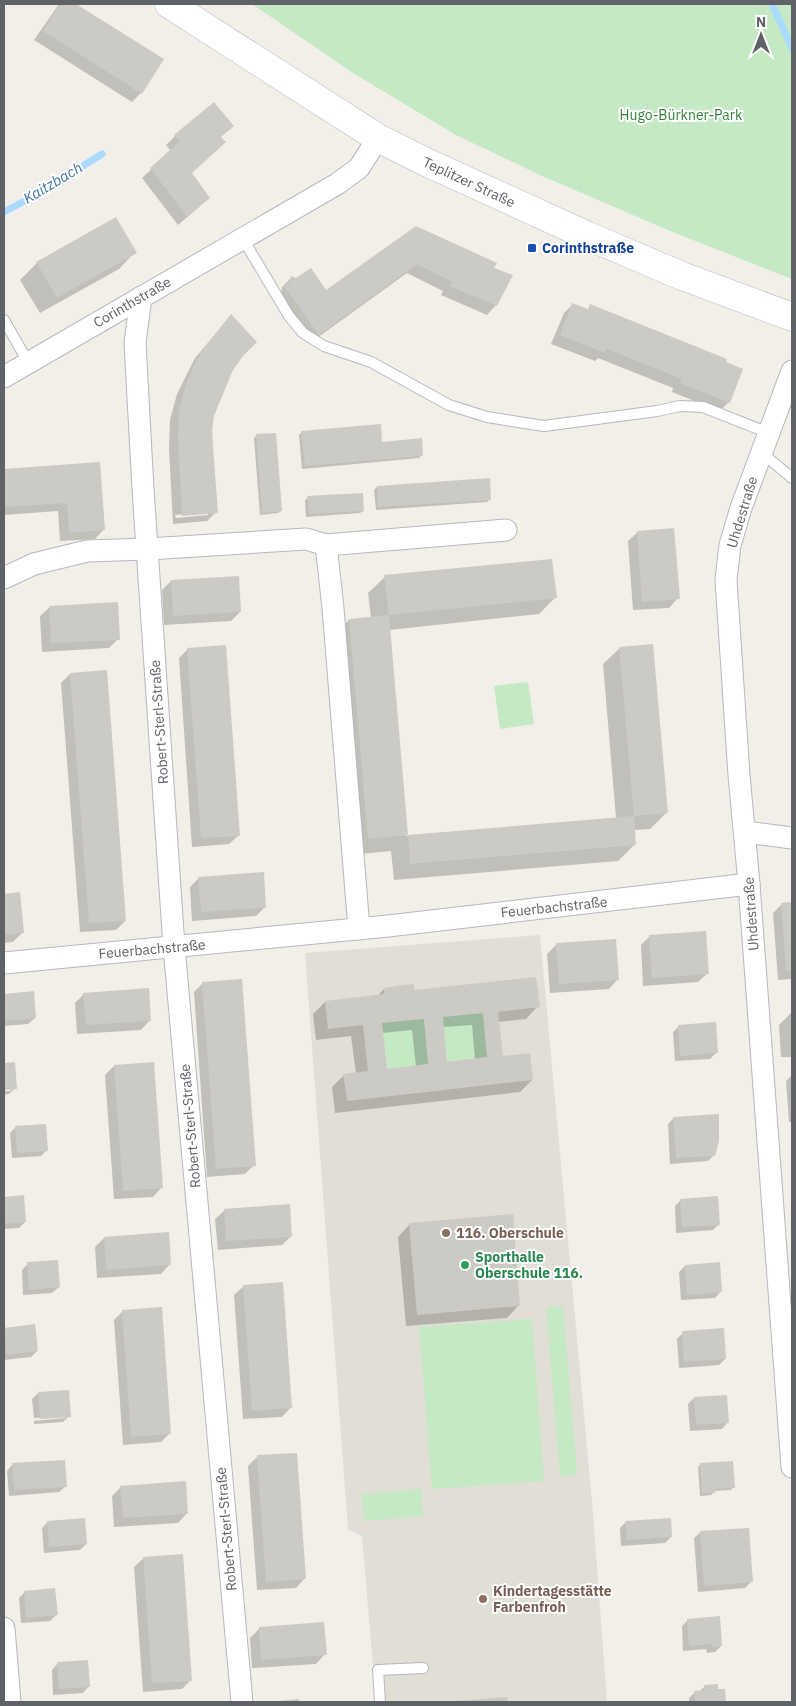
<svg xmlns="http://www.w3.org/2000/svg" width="796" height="1706" font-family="'IBM Plex Sans',sans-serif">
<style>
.education{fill:#e1ded6}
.green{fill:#c5e8c5}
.shadow{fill:#0003;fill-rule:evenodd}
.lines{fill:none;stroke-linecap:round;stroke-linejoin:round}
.stream{stroke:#aadaff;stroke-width:7}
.building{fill:#cccac5;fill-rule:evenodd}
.lane-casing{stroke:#b5b8bc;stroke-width:12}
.street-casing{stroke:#b5b8bc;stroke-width:23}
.secondary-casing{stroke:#b6babf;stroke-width:29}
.lane{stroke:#fff;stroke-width:10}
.street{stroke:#fff;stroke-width:21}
.secondary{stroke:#fff;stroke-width:28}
.transit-dot{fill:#1a4fb4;stroke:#fff;stroke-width:2}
.education-dot{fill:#8d6e63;stroke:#fff;stroke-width:2}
.leisure-dot{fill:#2e9e5b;stroke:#fff;stroke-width:2}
.labels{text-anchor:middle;stroke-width:4;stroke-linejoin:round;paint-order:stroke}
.park-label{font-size:14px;fill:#348238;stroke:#fff}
.street-label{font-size:14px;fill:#5f6368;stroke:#fff}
.transit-label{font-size:14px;font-weight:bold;fill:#164399;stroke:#fff;text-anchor:start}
.education-label{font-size:14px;font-weight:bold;fill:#785e54;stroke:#fff;text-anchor:start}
.leisure-label{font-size:14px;font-weight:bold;fill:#27864d;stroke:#fff;text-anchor:start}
.water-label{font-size:15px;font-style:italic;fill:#4174aa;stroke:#fff}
</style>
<rect width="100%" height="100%" fill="#f1efe8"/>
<polygon class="education" points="540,935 593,1513 607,1702 376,1702 362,1536 348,1529 305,953"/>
<g class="green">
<polygon points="252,4 792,4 792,279 675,233 540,175 456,135 353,73"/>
<polygon points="528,682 534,724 500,729 494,686"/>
<polygon points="483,1013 487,1057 447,1062 443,1017"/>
<polygon points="424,1019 428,1064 387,1069 382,1023"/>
<polygon points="563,1306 577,1474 560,1476 546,1308"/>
<polygon points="532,1319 544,1481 432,1489 419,1327"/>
<polygon points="421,1489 423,1516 364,1521 362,1494"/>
</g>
<g class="shadow">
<polygon points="59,4 74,4 162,60 141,93 132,102 34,40"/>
<polygon points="175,136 220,137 191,173 199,207 178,225 142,178 171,151 166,145"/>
<polygon points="416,228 493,268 496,305 487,315 441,295 443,291 407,273 310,343 276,296 282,290 282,287 291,278 325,292"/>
<polygon points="135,252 119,269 40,313 20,280 37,263"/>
<polygon points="573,304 587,310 591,306 729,402 720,411 672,392 673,388 598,358 595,361 551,344 564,313"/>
<path d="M231 316 241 356 232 369 213 416 211 430 216 512 207 521 173 524 169 448 170 420 177 394 195 358ZM208 512V515L176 518 175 515Z"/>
<polygon points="302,432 381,443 422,455 419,458 302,469 299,435"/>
<polygon points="256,436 281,511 278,513 260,515 254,438"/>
<polygon points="99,463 104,529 95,539 60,541 58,511 4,515 4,470"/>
<polygon points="377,487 490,499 487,502 376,510 374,490"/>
<polygon points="308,498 363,511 360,513 306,517 305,500"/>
<polygon points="638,532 678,598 669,608 633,610 628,541"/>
<polygon points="385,577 556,597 539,614 389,630 406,836 616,818 603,664 620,648 667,812 650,829 634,830 635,844 618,861 394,880 391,851 351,855 333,637 349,620 371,618 368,593"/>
<polygon points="171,581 240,612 231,621 164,625 162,590"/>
<polygon points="50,607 118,639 109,648 42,652 40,616"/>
<polygon points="188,649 239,835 229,844 192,847 179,658"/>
<polygon points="70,674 125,921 116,930 80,932 61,683"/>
<polygon points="199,878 265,907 256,916 192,921 190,887"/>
<polygon points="18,894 22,933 13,942 4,943 4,895"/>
<polygon points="792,903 792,992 791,979 778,980 773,913 782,904"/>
<polygon points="650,936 708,973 698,982 643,986 641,945"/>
<polygon points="556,945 618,979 609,989 550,993 547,954"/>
<polygon points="203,983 254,1165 245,1174 207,1177 194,992"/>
<path d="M384 989 538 1006 526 1019 498 1022 502 1057 532 1080 520 1092 335 1113 332 1087 344 1075 356 1074 351 1036 316 1040 313 1014 325 1002 377 996ZM472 1025 475 1060 446 1063 442 1027ZM412 1030 416 1067 386 1070 382 1033Z"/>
<polygon points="33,993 35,1018 28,1024 4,1026 4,995"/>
<polygon points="84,994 150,1020 141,1030 77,1034 75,1003"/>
<polygon points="792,1012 792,1057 781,1057 779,1025"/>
<polygon points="679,1026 716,1053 710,1059 675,1061 673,1032"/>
<polygon points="14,1063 15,1088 9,1094 4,1095 4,1091 11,1091 11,1088 4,1089 4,1064"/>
<polygon points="114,1066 162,1187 153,1197 114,1199 105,1075"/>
<polygon points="792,1075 792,1122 789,1122 786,1081"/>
<polygon points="674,1118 714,1155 708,1161 670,1164 668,1124"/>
<polygon points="16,1127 47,1150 41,1156 12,1158 10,1133"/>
<polygon points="23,1197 25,1222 19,1228 4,1229 4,1198"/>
<polygon points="681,1200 719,1224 713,1230 676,1233 675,1206"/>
<polygon points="225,1210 291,1236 282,1245 218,1250 215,1219"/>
<polygon points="410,1224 519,1305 507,1318 406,1326 398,1237"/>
<polygon points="104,1238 170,1264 161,1274 97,1278 95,1247"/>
<polygon points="28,1264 59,1287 52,1293 23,1295 22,1270"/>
<polygon points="685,1266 721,1291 715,1298 681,1300 679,1272"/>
<polygon points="244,1286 291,1407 282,1417 243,1419 234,1295"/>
<polygon points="123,1311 170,1433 161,1442 123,1445 114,1320"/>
<polygon points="5,1329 37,1351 31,1357 4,1360"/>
<polygon points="683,1333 725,1359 719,1365 679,1368 677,1339"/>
<polygon points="38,1393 69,1416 63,1422 34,1424 34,1421 65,1418 65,1416 34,1418 32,1399"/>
<polygon points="694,1398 728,1422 722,1429 690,1431 688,1404"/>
<polygon points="257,1457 305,1578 296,1588 257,1590 248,1466"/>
<polygon points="13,1464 66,1486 59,1492 9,1496 7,1471"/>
<polygon points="701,1464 733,1487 731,1490 714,1491 711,1495 700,1496 698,1467"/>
<polygon points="121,1487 187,1513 178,1523 114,1527 112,1496"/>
<polygon points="48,1522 86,1544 80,1550 44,1553 42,1528"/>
<polygon points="626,1522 671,1537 665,1543 621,1546 620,1528"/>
<polygon points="701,1532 751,1582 745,1588 698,1592 694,1538"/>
<polygon points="144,1558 191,1680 182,1689 143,1692 134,1567"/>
<polygon points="25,1592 56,1615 50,1621 21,1623 19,1598"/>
<polygon points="688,1620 721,1646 715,1652 707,1653 706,1649 683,1651 682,1626"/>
<polygon points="260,1628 325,1654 316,1664 252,1668 250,1638"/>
<polygon points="58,1663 89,1686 83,1693 53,1695 52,1670"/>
<polygon points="705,1686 717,1690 724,1690 725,1702 689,1702 689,1698 695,1692 699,1692"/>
<polygon points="506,1699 507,1702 454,1702"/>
</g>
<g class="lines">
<g class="stream">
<polyline points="772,4 792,48"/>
<polyline points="4,212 43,191 102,154"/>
</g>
</g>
<g class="building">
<polygon points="60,4 76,4 164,59 142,94 43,31"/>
<polygon points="214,102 234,126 221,137 226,142 192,173 210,198 187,217 150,168 180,141 174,135"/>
<polygon points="116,217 137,253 57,298 36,262"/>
<polygon points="416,226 497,263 494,268 513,275 497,306 449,286 451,281 417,264 319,335 284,286 290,282 291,276 296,278 311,268 326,290"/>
<polygon points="572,303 588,309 590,304 727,359 726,362 743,369 730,403 680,383 682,379 607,349 605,353 560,335"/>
<polygon points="231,314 257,342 243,356 233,370 214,416 212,430 213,446 218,513 182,516 178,438 179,410 186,384 196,361 204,348"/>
<polygon points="381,424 382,442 422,438 423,456 305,466 301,431"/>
<polygon points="276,433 282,511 262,513 256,434"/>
<polygon points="100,462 105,530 69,533 67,503 4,507 4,469"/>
<polygon points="490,478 491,500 378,507 377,486"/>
<polygon points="363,493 364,511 309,514 307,496"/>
<polygon points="674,528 680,599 642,602 637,531"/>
<polygon points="552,559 557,598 389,615 408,835 368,839 349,619 389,615 384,575"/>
<polygon points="239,576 241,612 173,616 171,580"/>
<polygon points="118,602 120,640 51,643 49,606"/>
<polygon points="653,644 668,813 634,816 619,647"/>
<polygon points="226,645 240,836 201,838 187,648"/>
<polygon points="107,670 126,921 89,923 70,673"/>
<polygon points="634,816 636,845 410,864 408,835"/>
<polygon points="264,872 266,908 201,912 198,877"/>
<polygon points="20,892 24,933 4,935 4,894"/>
<polygon points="792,902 792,971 786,971 781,903"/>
<polygon points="706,931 709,974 652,978 649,935"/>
<polygon points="616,939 619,980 559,984 556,943"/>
<path d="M536 977 540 1007 498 1012 503 1056 530 1053 533 1080 347 1101 343 1074 368 1071 363 1025 328 1029 325 1001 384 994V988L403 985 414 984V990ZM483 1013 487 1057 447 1062 443 1017ZM424 1019 428 1064 387 1069 382 1023Z"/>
<polygon points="242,979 256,1166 216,1169 202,982"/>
<polygon points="149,988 151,1021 86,1025 83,993"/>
<polygon points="34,991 36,1018 5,1021 4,994"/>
<polygon points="716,1022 718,1053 680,1056 678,1025"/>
<polygon points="15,1062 17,1089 4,1090 4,1063"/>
<polygon points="154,1062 163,1188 123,1191 114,1065"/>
<polygon points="719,1114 719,1141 715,1156 676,1158 673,1117"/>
<polygon points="46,1124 48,1151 17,1153 15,1126"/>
<polygon points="24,1195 26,1222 4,1224 4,1197"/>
<polygon points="718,1196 720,1225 682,1227 680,1199"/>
<polygon points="290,1204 292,1237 226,1241 224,1209"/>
<polygon points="513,1214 520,1306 417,1315 409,1223"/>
<polygon points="169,1232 171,1265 106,1270 104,1237"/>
<polygon points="58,1260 60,1287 29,1290 27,1262"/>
<polygon points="720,1262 722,1292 687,1295 685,1265"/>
<polygon points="283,1282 292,1408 252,1411 243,1285"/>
<polygon points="162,1307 171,1434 131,1437 122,1310"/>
<polygon points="35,1324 38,1351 7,1355 4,1328"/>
<polygon points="724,1328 726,1359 684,1362 682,1331"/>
<polygon points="69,1390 71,1417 40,1419 38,1392"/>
<polygon points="727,1395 729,1423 696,1425 694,1397"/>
<polygon points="297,1453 306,1579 266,1582 257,1455"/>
<polygon points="65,1460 67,1487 14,1490 12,1463"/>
<polygon points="733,1461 735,1488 715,1489 715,1493 702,1493 700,1463"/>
<polygon points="186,1481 188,1514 123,1518 120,1486"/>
<polygon points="85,1518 87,1544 49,1547 47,1521"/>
<polygon points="671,1518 672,1537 627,1540 625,1521"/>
<polygon points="749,1528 753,1582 704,1586 700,1531"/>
<polygon points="183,1554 192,1681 152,1683 143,1557"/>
<polygon points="55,1588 58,1615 26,1618 24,1591"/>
<polygon points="720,1616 722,1646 712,1647 712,1644 689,1646 687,1619"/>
<polygon points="324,1622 327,1655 261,1660 259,1627"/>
<polygon points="88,1660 90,1687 59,1689 57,1662"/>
<polygon points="718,1684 718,1689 725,1689 726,1702 695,1702 694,1691 705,1690 704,1685"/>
<polygon points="507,1697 508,1702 457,1702 456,1701"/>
<polygon points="299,1699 299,1702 279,1702 279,1701"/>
</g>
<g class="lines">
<g class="lane-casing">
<g id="lane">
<polyline points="243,239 289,316 303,333 324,346 371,362 449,405 487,417 544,426 657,411 680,406 703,407 769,433"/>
<polyline points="4,320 28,362"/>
<polyline points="762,453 792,478"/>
<polyline points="380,1702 378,1670 423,1668"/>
</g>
</g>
<g class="street-casing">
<g id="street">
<polyline points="141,297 135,343 143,489 174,947 242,1702"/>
<polyline points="792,371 741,508 730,545 726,580 739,775 749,884 792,1467"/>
<polyline points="4,377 337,184 359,168 378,138"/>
<polyline points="326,545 333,608 359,929"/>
<polyline points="4,578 34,564 87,551 148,549 306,539 326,545 506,530"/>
<polyline points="745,832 792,838"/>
<polyline points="4,963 388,926 749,884"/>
<polyline points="4,1628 10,1702"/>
</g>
</g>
<g class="secondary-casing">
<polyline id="secondary" points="169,4 378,138 428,163 588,236 682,276 792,317"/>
</g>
<use href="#lane" class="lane"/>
<use href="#street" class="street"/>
<use href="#secondary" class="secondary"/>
</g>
<rect class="transit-dot" x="527" y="243" width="10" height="10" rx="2.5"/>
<g class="education-dot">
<circle cx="446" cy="1233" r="5"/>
<circle cx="483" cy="1599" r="5"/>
</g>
<circle class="leisure-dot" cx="465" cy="1265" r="5"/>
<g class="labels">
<g class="park-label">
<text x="681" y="120">Hugo-Bürkner-Park</text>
</g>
<g class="street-label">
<text transform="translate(469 182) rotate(25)" y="5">Teplitzer Straße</text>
<text transform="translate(132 302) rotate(-30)" y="5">Corinthstraße</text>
<text transform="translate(742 512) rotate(-73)" y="5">Uhdestraße</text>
<text transform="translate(159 722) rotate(-94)" y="5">Robert-Sterl-Straße</text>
<text transform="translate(554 907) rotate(-6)" y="5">Feuerbachstraße</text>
<text transform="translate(751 914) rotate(-94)" y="5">Uhdestraße</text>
<text transform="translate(152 949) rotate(-5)" y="5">Feuerbachstraße</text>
<text transform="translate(190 1126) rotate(-95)" y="5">Robert-Sterl-Straße</text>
<text transform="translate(226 1529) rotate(-95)" y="5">Robert-Sterl-Straße</text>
</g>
<g class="transit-label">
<text x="542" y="253">Corinthstraße</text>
</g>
<g class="education-label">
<text x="456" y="1238">116. Oberschule</text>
<text x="493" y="1596">Kindertagesstätte<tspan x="493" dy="16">Farbenfroh</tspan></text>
</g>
<g class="leisure-label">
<text x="475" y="1262">Sporthalle<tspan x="475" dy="16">Oberschule 116.</tspan></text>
</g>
<g class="water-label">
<text transform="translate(53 183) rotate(-31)" y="5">Kaitzbach</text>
</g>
</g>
<rect width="796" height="1706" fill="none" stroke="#5f6368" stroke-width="10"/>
<g transform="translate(761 35)" stroke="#ffffff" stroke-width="4" paint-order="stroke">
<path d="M0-4L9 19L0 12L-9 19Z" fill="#5f6368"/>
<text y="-8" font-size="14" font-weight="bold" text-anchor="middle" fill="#5f6368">N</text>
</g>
</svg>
